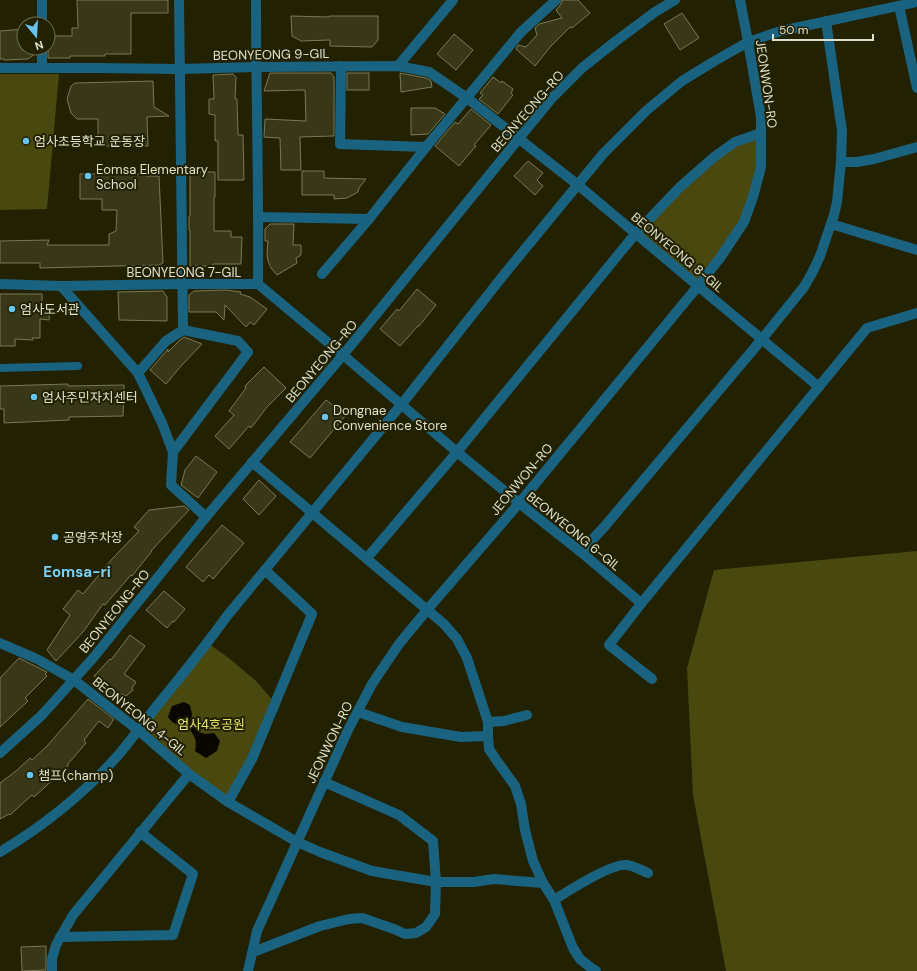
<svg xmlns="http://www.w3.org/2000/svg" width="917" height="971" font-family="'DM Sans','Noto Sans KR',sans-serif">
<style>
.green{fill:#49480f}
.water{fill:#090700}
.building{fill:#383818;stroke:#787856}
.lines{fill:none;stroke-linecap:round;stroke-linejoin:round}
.service{stroke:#1a6380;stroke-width:8}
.minor{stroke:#1a6380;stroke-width:10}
.tertiary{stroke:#1a6380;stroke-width:10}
.poi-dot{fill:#66c4ef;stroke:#222102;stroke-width:1.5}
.labels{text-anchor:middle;stroke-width:4;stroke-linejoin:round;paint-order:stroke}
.street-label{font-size:13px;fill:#e0e0ce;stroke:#222102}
.poi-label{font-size:13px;fill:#e0e0ce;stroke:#222102;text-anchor:start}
.park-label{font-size:13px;fill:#e9e661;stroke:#222102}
.quarter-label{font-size:15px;font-weight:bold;fill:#7cd2f9;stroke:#222102}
</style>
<rect width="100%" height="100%" fill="#222102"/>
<g class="green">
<polygon points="0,74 59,74 47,209 0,210"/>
<polygon points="761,133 761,167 744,222 698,286 636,233 714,157"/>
<polygon points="917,551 917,971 726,971 693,795 687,668 714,570"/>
<polygon points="208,643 230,659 256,681 275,703 228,802 139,731"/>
</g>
<path class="water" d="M184 702 190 705 192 714 191 722 198 732 206 734 214 733 220 741 217 751 206 758 195 751C198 738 193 734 185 724 176 725 173 724 168 717L172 706Z"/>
<g class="building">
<polygon points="77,0 168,0 168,13 131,13 131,54 105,54 105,56 70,56 70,58 48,58 48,36 72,36 72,28 78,28"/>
<polygon points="562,0 578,0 590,13 572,28 570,27 551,46 535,66 516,49 518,45 526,47 537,35 535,28 539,24 562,18 556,10 561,4"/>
<polygon points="682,13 699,38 680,50 664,24"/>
<polygon points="291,16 329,17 329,16 378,16 378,40 372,47 330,46 330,40 301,41 292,36"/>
<polygon points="24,29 24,48 36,48 36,53 28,59 4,60 4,59 0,59 0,31"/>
<polygon points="454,34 473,50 456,70 437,54"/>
<polygon points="270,73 331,73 334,77 334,136 300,137 301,170 281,170 280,138 264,137 265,119 306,121 305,90 264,91"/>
<rect x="347" y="73" width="22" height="17"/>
<polygon points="400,73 426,78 431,81 432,87 401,92"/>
<polygon points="233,74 236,77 235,99 237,99 238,135 243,135 244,180 218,180 218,141 215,141 215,115 209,114 209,99 214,99 213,75"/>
<polygon points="493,77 501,83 502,81 513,89 511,93 513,95 498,114 479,99 483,95 480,93"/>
<polygon points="153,81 154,107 169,116 147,117 148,146 98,146 98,119 77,119 71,113 67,99 71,86 75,83"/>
<polygon points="411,108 435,108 445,114 428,134 411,135"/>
<polygon points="471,109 491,125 474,145 476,146 459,166 435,146 455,122 458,124"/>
<polygon points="528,161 543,173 537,180 543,186 535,195 514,176"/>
<polygon points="302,171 324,171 324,178 366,179 359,188 358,192 347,198 334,199 334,195 302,195"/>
<polygon points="190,172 215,172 215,197 214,197 214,231 231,231 231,237 242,237 241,264 213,264 213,266 190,266 190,230 189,230 189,216 190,216"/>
<polygon points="80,174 145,174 146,176 159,176 163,263 159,265 40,268 40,263 0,263 0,241 49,240 47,245 109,245 109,234 116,231 117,210 102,210 102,199 80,199"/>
<polygon points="270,224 294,224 293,245 301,245 301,255 296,258 297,263 277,275 271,268 268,261 267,254 268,241 265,241 265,229"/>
<polygon points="417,289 436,305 419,326 418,326 400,346 380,329 397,309 399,311"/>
<polygon points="226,290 241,292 240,294 250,297 267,309 254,325 250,322 246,327 225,305 224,320 216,312 189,312 189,295 194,291"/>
<polygon points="163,291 167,297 167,321 119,320 118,292"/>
<polygon points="0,294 42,294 42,306 50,307 49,320 40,319 40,338 32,338 33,340 15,339 15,346 0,346"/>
<polygon points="184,337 202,344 181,366 166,384 150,370 168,349 168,352 180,340"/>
<polygon points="264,367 286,388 267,407 251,428 249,426 229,449 215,436 234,415 229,411 246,388 245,386"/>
<polygon points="68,384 68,386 124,385 123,416 69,417 69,420 4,423 4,409 0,409 0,386"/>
<polygon points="326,400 346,415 310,458 290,442"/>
<polygon points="196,456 217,472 198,498 181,485 185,470"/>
<polygon points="259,480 276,496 259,515 243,499"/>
<polygon points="184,506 189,510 151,551 152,551 132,576 131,575 105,605 103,604 83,632 56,661 47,650 70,615 63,609 78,590 83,594 112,559 139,531 134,527 149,510"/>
<polygon points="222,525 244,543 213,579 209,575 203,582 186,567"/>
<polygon points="164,591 185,609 174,622 173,621 167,628 146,610"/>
<polygon points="130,635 145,646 124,674 136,682 132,688 133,690 126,696 121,694 106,696 104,695 110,688 94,676 110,659 111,660"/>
<polygon points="19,658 47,672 45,674 47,676 25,698 28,701 0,727 0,678"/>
<polygon points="88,699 114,719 108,728 99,721 84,740 86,743 68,764 68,766 34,797 32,795 10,815 9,814 0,819 0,783 16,771 30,758 32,760 47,746"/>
<polygon points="46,946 46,970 22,971 21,947"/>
</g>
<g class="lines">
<polyline class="service" points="0,368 78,366"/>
<g class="minor">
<polyline points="42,0 42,24"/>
<polyline points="179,0 183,330"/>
<path d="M256 0C256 95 259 190 258 284"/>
<polyline points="899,6 917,88"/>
<polyline points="341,66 340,144 426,147"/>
<polyline points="398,66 453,0"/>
<polyline points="0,68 98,68 180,69 256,67 398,66 429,72 467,98 578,185 698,286 819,387"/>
<polyline points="42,68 42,48"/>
<polyline points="841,162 857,162 874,159 917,147"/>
<polyline points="258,217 369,219"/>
<polyline points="831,224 917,250"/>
<polyline points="322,274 369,219 426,147 521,32 556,0"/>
<polyline points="0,284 61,286 182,284 258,284 343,355 457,452 519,503 581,552 641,603"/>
<polyline points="61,286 138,373 162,423 173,452 171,485 206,517"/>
<polyline points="138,373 166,341 183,330 238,341 248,352 173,452"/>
<polyline points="252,462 444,624 457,639 467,658 488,722 488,736 489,749 497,761 515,786 521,804 525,830 533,861 543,883"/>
<polyline points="581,552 605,526 762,339 804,287 812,273 820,256 834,215 837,202 841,162 842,131 826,21"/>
<polyline points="367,558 457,452 636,233 680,187 714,157 735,142 761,133"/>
<polyline points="0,643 37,659 74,680 138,730 189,774 228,802 297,842 320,852 372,871 436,882 474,882 494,879 543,883 554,900 573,948 580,959 590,967 596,971"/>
<polyline points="652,679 609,645 644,600 867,328 917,313"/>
<polyline points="358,712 402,727 461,737 488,736"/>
<polyline points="488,722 504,721 527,715"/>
<polyline points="228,802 252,759 312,614 265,570"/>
<path d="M0 852C45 825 86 792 121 752 134 736 147 718 160 702 183 674 206 645 227 616L401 405 506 272 603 154 647 110 682 81 713 62 748 42 781 31 917 2"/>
<path d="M554 900C568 891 612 863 627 865 634 866 641 870 648 873"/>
<polyline points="60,937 173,935 193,874 140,832"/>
<polyline points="253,952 320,926 349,919 362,918 394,929 405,934 416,933 426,927 435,914 436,882 433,841 399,815 324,782"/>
<polyline points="52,971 52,959 56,945 73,915 189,774"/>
<polyline points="248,971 257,931 348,730 372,684 399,644 427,610 521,501 698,286 720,258 744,222 753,197 761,167 761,117 748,42 740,0"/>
</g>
<polyline class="tertiary" points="0,753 42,715 94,657 206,517 343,355 551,99 582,68 616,41 655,12 675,0"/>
</g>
<g class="poi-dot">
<circle cx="26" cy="141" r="4"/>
<circle cx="88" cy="176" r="4"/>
<circle cx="12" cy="309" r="4"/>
<circle cx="34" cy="397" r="4"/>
<circle cx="325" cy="417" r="4"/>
<circle cx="55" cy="537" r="4"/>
<circle cx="30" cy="775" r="4"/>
</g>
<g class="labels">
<g class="street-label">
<text transform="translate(271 54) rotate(-1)" y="5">BEONYEONG 9-GIL</text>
<text transform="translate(767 84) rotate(82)" y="5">JEONWON-RO</text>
<text transform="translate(527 111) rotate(-49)" y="5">BEONYEONG-RO</text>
<text transform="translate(678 252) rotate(40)" y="5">BEONYEONG 8-GIL</text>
<text x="184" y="277">BEONYEONG 7-GIL</text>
<text transform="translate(321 361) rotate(-50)" y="5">BEONYEONG-RO</text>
<text transform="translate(521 479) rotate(-50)" y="5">JEONWON-RO</text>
<text transform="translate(574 531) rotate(39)" y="5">BEONYEONG 6-GIL</text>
<text transform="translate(114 611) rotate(-51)" y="5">BEONYEONG-RO</text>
<text transform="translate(140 716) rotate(39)" y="5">BEONYEONG 4-GIL</text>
<text transform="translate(329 742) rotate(-64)" y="5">JEONWON-RO</text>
</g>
<g class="poi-label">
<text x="34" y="146">엄사초등학교 운동장</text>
<text x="96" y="174">Eomsa Elementary<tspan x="96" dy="15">School</tspan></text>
<text x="20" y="314">엄사도서관</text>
<text x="42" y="402">엄사주민자치센터</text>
<text x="333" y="415">Dongnae<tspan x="333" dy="15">Convenience Store</tspan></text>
<text x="63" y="542">공영주차장</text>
<text x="38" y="780">챔프(champ)</text>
</g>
<g class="park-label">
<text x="211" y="729">엄사4호공원</text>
</g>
<g class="quarter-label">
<text x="77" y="577">Eomsa-ri</text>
</g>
</g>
<g transform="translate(36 36) rotate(162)"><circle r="19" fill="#222102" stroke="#6e6d54"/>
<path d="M0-3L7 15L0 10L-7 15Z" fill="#66c4ef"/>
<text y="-6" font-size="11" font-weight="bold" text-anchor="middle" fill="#e0e0ce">N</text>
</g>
<path d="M773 34v6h100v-6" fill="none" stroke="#e0e0ce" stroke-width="2"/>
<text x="779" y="34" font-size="12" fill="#e0e0ce" stroke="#222102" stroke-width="3" paint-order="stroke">50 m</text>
</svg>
